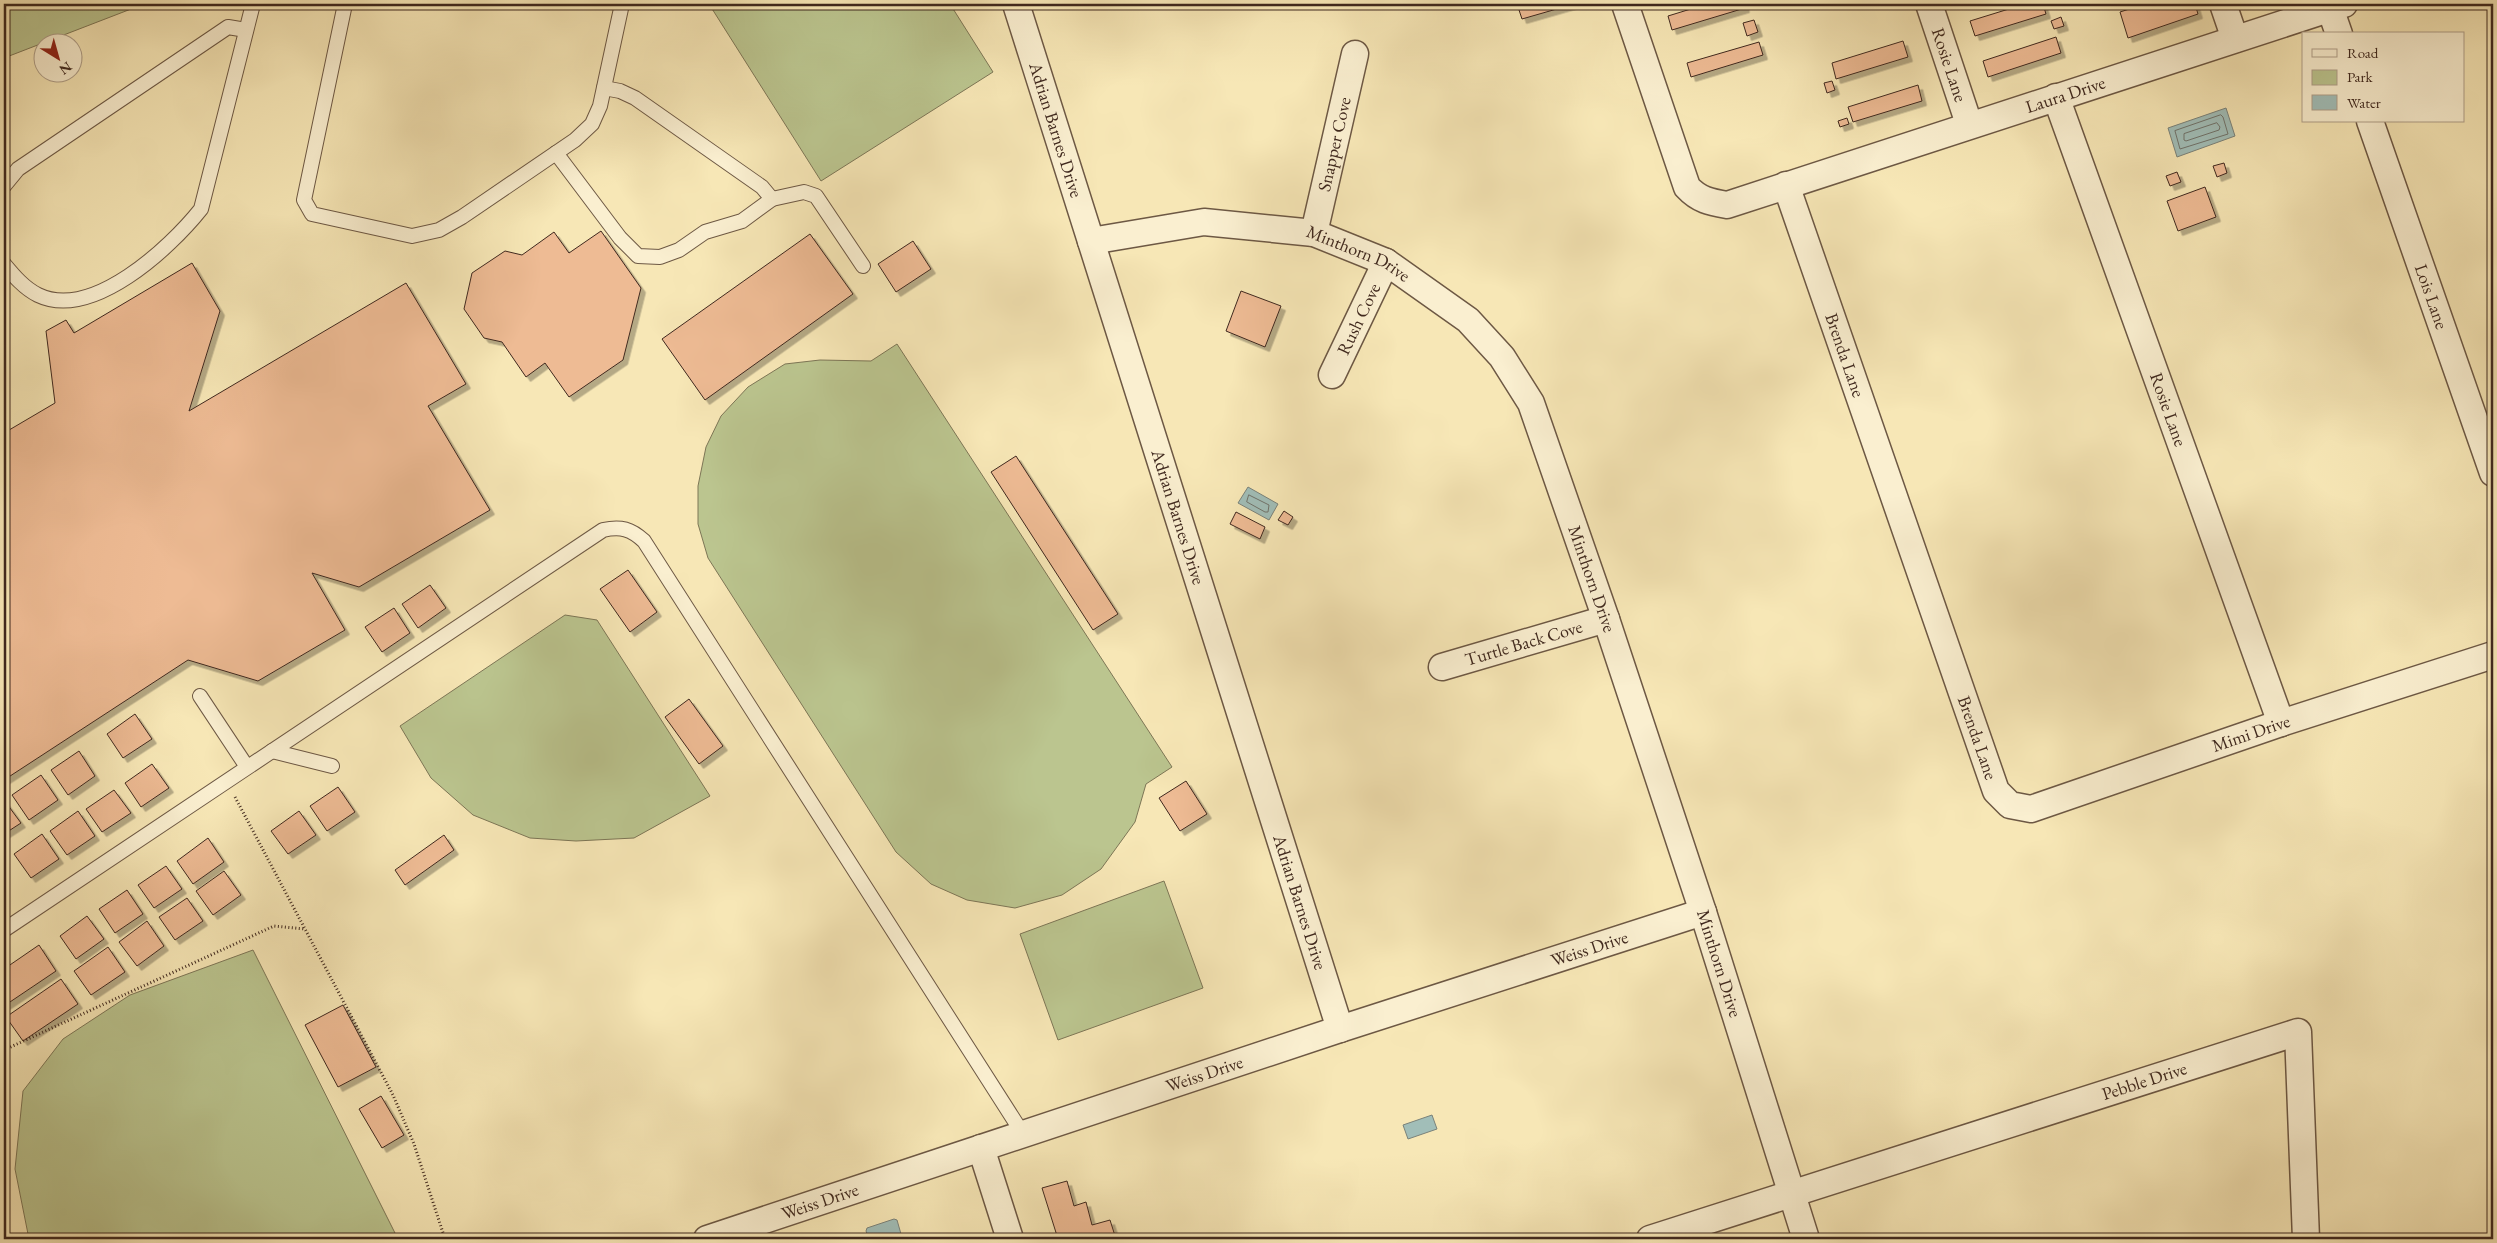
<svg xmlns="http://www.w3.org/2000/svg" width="2497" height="1243" font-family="'EB Garamond',serif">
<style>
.green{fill:#bbc58f;stroke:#7d7656}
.water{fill:#a1beb8;stroke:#7a827a}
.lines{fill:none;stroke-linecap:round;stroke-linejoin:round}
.shore{stroke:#70736b;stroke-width:1}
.building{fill:#eebb94;stroke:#3f281e;filter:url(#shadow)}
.lane-casing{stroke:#6d5844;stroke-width:16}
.street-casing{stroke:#6d5844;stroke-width:29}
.path{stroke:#3f281e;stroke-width:3;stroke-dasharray:1 2.5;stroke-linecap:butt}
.lane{stroke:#faefd0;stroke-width:14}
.street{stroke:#faefd0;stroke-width:26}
.labels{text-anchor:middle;stroke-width:5;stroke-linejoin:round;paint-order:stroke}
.street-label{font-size:18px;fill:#3f281e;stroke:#faefd0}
</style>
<defs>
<filter id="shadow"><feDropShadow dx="4.5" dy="4.5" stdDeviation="0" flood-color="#0004"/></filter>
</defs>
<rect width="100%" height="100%" fill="#f7e7b6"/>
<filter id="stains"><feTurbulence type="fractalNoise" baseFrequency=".004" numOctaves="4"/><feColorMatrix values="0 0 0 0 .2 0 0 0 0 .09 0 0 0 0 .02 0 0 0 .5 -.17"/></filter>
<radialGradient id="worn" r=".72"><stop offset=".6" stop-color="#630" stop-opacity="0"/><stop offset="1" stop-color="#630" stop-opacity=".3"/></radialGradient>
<g class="green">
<polygon points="4,4 144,4 4,58"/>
<polygon points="709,4 950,4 993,72 821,181"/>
<polygon points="897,344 1172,767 1146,784 1135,822 1101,869 1062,895 1015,908 967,900 931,884 896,852 708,558 698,524 698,486 706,447 721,416 748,387 785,364 820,360 871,361"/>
<polygon points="565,615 597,620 710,796 634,838 576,841 530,838 473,815 431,778 400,726"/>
<polygon points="1164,881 1203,988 1058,1040 1020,934"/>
<polygon points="253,950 398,1239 29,1239 15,1169 23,1091 63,1039 130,995"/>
</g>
<g class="water">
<polygon points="2226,108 2235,136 2177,157 2168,128"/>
<polygon points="1248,487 1278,504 1269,520 1238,503"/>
<polygon points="1432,1115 1437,1129 1408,1139 1403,1125"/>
<polygon points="894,1219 897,1220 901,1234 887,1239 869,1239 866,1231 867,1228"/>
</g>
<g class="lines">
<g class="shore">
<polygon points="2221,115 2223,117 2228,134 2180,149 2175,131"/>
<polygon points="2217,123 2220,127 2219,130 2186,141 2184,140 2184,134"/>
<polygon points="1249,495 1269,505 1268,512 1265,512 1247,502"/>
</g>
</g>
<g class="building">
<polygon points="1517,4 1574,4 1522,19"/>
<polygon points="1707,4 1744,4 1745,8 1672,30 1668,16"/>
<polygon points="2025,4 2043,4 2046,14 1975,36 1970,21"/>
<polygon points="2145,4 2195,4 2198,14 2128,38 2120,12"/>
<polygon points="2061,17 2064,26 2054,29 2051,21"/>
<polygon points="1754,20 1758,32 1747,36 1743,23"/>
<polygon points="2056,37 2061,53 1988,77 1983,61"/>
<polygon points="1903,41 1908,57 1836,79 1832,63"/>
<polygon points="1759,42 1763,55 1691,77 1687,63"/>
<polygon points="1832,81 1835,90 1827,93 1824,83"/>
<polygon points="1918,85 1922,101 1853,122 1848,107"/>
<polygon points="1847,118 1849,124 1840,127 1838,121"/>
<polygon points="2224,163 2227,173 2217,177 2213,166"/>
<polygon points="2177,172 2181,182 2170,186 2166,176"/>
<polygon points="2205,187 2216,217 2178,231 2167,201"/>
<polygon points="601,231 641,288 623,360 569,397 545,363 526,377 502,342 484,338 464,309 472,273 505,251 522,255 554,232 569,253"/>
<polygon points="810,234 853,294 705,400 662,339"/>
<polygon points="913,241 931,269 896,292 878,264"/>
<polygon points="192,263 220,311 189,411 406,283 466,384 428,406 490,510 359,587 312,573 345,630 258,681 188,660 4,780 4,433 55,403 46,331 66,320 74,333"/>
<polygon points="1241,291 1281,306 1265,347 1226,331"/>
<polygon points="1016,456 1118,614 1093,630 991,472"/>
<polygon points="1284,511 1293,517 1288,525 1278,520"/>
<polygon points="1236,512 1265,527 1260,539 1230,524"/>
<polygon points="628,570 657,612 630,632 600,589"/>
<polygon points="430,585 446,608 418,628 402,604"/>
<polygon points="394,608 410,633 382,652 365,627"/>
<polygon points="689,699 723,746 699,764 665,717"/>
<polygon points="135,714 152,739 123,758 107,734"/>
<polygon points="79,751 95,776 68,795 51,770"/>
<polygon points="152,764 169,788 141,807 125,783"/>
<polygon points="41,775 58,800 29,820 12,795"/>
<polygon points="1186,781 1207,814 1180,831 1159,798"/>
<polygon points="338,787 355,812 327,831 310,806"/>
<polygon points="114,790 131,813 102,832 86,809"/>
<polygon points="4,800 21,823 4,834"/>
<polygon points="78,811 95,836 67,855 50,831"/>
<polygon points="299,811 316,835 288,854 271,831"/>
<polygon points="42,834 59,859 31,878 14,854"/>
<polygon points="444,835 454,850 405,885 395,870"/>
<polygon points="208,838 224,862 193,884 177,861"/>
<polygon points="166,866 182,889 154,908 138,885"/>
<polygon points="224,871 241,895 213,915 196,891"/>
<polygon points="127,890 143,914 115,933 99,909"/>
<polygon points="187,898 203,921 175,940 159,917"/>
<polygon points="87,916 104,939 76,959 60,936"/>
<polygon points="147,921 164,946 137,966 119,942"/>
<polygon points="39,945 56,971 4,1006 4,969"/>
<polygon points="108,947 125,972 91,995 74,971"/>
<polygon points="61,979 78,1004 23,1041 6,1017"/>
<polygon points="343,1005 376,1067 338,1087 305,1025"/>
<polygon points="381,1096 404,1135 382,1148 359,1109"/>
<polygon points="1067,1181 1074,1206 1086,1202 1092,1225 1110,1220 1116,1239 1058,1239 1042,1188"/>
</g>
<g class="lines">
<g class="lane-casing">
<g id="lane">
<polyline points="345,4 304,200 312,214 412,236 439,230 462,217 575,140 592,124 600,106 622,4"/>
<polyline points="556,153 620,238 638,256 660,257 679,250 705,232 742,221 772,199 762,187 635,98 620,91 604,88"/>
<polyline points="4,186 18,169 228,27 246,30"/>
<polyline points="772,199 804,192 816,196 863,266"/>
<path d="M4 264C14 276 24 288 38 295 92 321 170 248 201 209L253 4"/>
<polyline points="200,696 247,767"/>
<polyline points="272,751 332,766"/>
<path d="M4 930 603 530C621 526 631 529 644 541L1023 1134"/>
</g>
</g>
<g class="street-casing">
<g id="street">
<path id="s1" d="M1016 4 1340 1029"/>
<path id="s2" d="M1625 4 1687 187C1699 200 1710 202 1727 205L2344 4"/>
<path id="s3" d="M1929 4 1969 124"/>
<polyline points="2223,4 2235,39"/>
<polyline points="2330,8 2339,34"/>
<path id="s4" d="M2056 97 2281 723"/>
<path id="s5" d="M2370 121 2493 473"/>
<path id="s6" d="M1786 185 1996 791 2010 805 2031 809 2281 723 2493 655"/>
<path id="s7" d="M1314 233 1355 54"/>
<path id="s8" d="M1091 241 1204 222 1314 233 1386 262 1468 320 1502 357 1531 403 1606 619 1703 912 1806 1239"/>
<path id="s9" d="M1332 375 1386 262"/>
<path id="s10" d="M1442 667 1606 619"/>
<polyline points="981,1148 1010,1239"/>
<path id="s11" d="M707 1239 1340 1029 1703 912"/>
<path id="s12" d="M1650 1239 2298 1032 2306 1239"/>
</g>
</g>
<g class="path">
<polyline points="235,797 393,1095 414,1144 445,1239"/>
<polyline points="4,1050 274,926 305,929"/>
</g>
<use href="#lane" class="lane"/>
<use href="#street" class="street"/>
</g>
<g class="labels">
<g class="street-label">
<text dy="6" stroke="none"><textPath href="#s3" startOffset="64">Rosie Lane</textPath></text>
<text dy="6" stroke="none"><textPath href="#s2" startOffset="594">Laura Drive</textPath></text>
<text dy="6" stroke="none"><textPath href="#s1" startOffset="132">Adrian Barnes Drive</textPath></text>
<text dy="6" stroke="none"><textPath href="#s7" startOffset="91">Snapper Cove</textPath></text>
<text dy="6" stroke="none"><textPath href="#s8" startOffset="274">Minthorn Drive</textPath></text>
<text dy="6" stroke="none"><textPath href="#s5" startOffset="186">Lois Lane</textPath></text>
<text dy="6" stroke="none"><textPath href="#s9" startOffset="62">Rush Cove</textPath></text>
<text dy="6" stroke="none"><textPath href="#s6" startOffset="180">Brenda Lane</textPath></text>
<text dy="6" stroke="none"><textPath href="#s4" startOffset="332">Rosie Lane</textPath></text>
<text dy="6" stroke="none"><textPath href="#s1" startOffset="538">Adrian Barnes Drive</textPath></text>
<text dy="6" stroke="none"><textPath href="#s8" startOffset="694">Minthorn Drive</textPath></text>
<text dy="6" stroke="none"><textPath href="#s10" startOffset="85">Turtle Back Cove</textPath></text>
<text dy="6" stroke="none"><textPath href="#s6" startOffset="915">Mimi Drive</textPath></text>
<text dy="6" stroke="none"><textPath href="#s6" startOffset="585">Brenda Lane</textPath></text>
<text dy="6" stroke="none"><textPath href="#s1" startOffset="942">Adrian Barnes Drive</textPath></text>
<text dy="6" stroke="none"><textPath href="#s11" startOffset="929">Weiss Drive</textPath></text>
<text dy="6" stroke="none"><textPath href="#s8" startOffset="1099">Minthorn Drive</textPath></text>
<text dy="6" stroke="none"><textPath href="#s11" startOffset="524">Weiss Drive</textPath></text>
<text dy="6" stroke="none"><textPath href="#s12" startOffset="519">Pebble Drive</textPath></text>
<text dy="6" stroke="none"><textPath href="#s11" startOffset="119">Weiss Drive</textPath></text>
</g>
</g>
<rect width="2497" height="1243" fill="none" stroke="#f7e7b6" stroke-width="20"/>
<rect x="5" y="5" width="2487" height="1233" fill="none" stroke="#3f281e" stroke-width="2.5"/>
<rect x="10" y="10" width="2477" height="1223" fill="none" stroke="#3f281e"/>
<rect x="2302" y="32" width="162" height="90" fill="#faefd0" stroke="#af9f89"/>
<rect x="2312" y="49" width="25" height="8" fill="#faefd0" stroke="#af9f89"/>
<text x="2347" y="58" font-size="15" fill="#3f281e">Road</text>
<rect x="2312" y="70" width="25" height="15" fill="#bbc58f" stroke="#af9f89"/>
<text x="2347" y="82" font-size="15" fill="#3f281e">Park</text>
<rect x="2312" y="95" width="25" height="15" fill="#a1beb8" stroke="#af9f89"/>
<text x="2347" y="108" font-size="15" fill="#3f281e">Water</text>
<g transform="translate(58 58) rotate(143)"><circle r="24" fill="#faefd0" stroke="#af9f89"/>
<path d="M0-4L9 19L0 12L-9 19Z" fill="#8f2418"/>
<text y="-8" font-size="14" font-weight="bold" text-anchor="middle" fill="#3f281e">N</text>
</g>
<rect width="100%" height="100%" filter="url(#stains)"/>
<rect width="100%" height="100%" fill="url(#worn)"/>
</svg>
